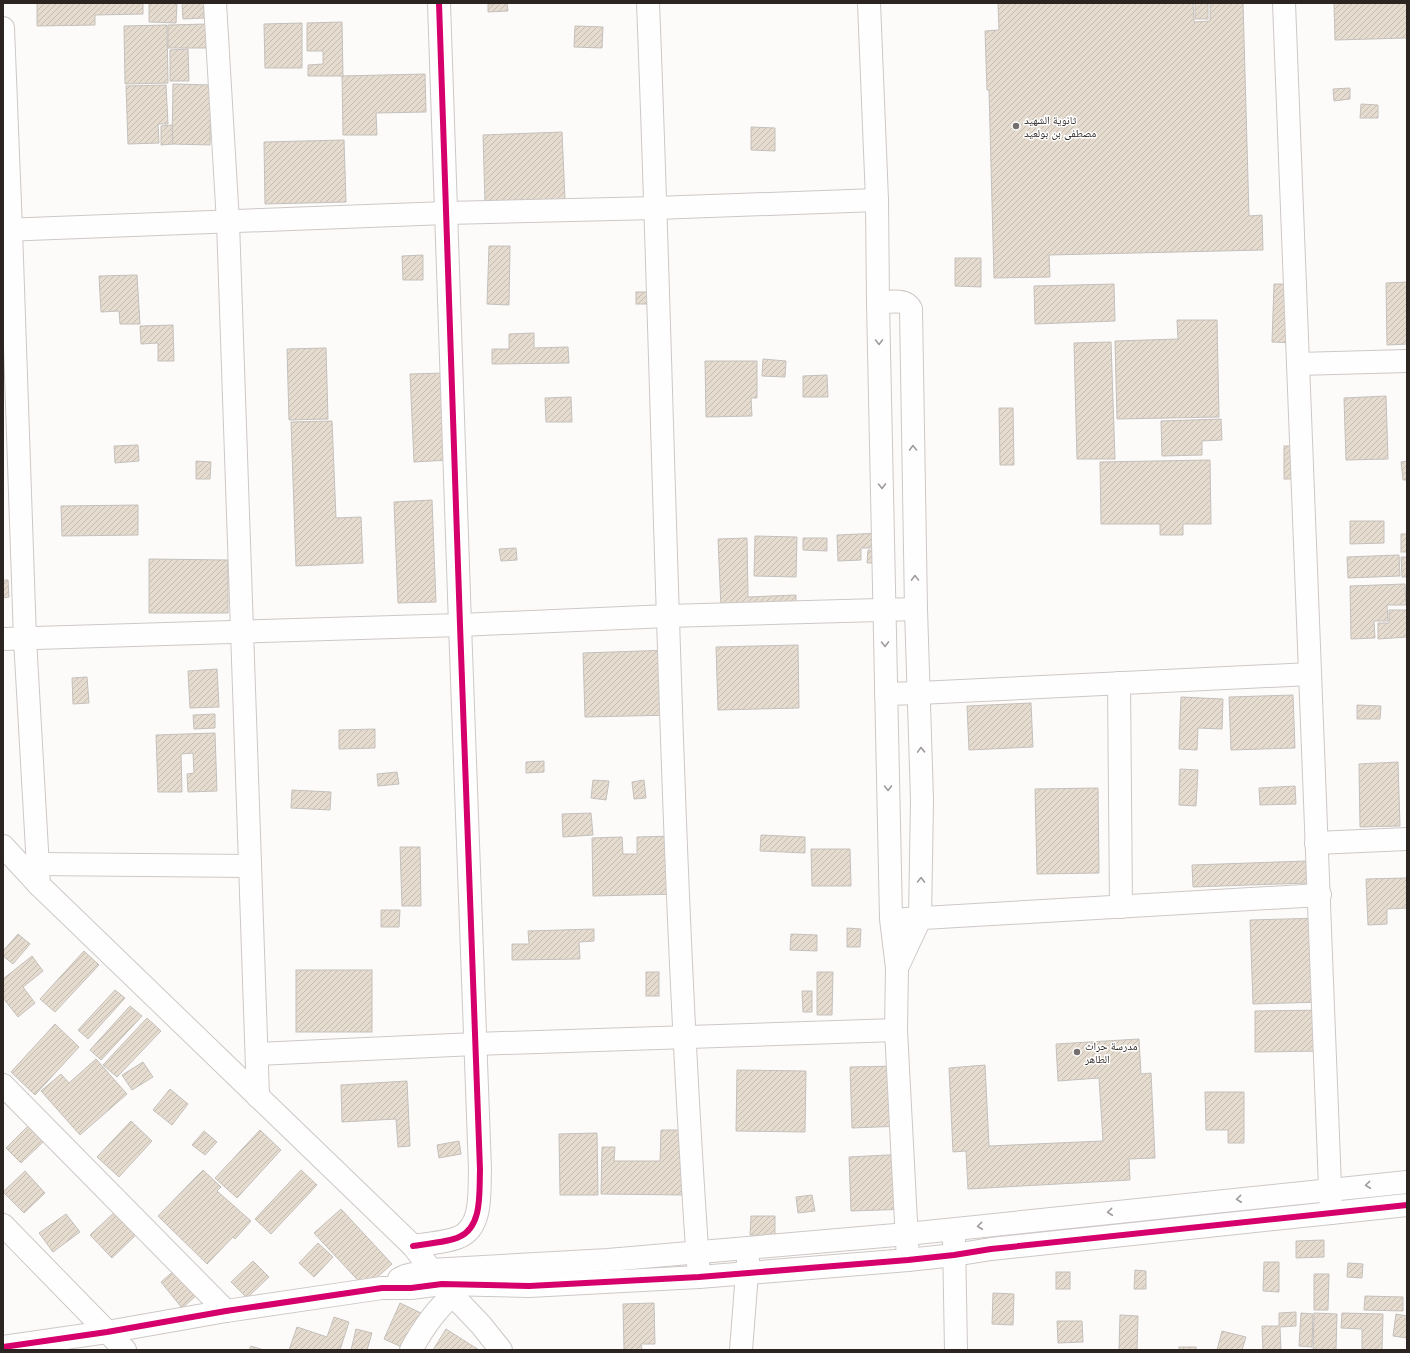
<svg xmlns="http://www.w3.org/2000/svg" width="1410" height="1353" font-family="'Libre Baskerville','Noto Naskh Arabic',serif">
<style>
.building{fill:url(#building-hatch);stroke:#c4c0bc}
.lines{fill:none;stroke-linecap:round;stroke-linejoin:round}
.street-casing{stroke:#cdc8c6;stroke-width:24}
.street{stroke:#fffefe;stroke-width:22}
.cycleway-casing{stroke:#fff;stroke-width:8}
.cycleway{stroke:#d6006c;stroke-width:6}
.oneway{stroke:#a09c9b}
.poi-dot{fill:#746f6d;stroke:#fff;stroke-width:1.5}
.labels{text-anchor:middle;stroke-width:3;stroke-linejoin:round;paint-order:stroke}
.poi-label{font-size:11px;fill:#2b2421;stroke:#fff;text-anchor:start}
</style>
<defs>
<pattern id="building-hatch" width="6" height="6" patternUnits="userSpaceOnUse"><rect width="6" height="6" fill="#e6dbcf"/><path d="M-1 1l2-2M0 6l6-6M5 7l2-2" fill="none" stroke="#c5bcb1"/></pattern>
</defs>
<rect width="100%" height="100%" fill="#fdfbf9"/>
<g class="building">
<polygon points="37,3 143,3 143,14 95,15 95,25 37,26"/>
<polygon points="149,3 177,3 176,23 149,22"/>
<polygon points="182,3 204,3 204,18 183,19"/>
<polygon points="507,3 508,11 488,12 488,4"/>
<polygon points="998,3 1193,3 1194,22 1210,21 1210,3 1243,3 1249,216 1262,215 1263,250 1049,255 1050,277 994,278 989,90 987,90 985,31 999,30"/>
<rect x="1195" y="3" width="13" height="16"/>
<polygon points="1334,3 1407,3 1407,38 1335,40"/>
<polygon points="342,22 343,76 308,76 308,65 323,64 323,51 307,51 307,23"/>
<polygon points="302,23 302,68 265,68 264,24"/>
<polygon points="206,24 207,48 168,48 168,25"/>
<polygon points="167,25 168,83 125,84 124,26"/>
<polygon points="575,26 603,27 602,48 574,47"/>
<polygon points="188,49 189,81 170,81 170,50"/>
<polygon points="425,74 426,112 376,113 377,135 343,135 342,76"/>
<polygon points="173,84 211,85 210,145 172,144"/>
<polygon points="166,85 168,124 158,124 159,143 128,144 126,86"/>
<polygon points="1350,88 1350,99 1334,101 1333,89"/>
<polygon points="1361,104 1378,105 1378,118 1360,118"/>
<polygon points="172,125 173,144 161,145 161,126"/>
<polygon points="751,127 775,128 775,151 751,150"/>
<polygon points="562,132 565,200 485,202 483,135"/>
<polygon points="344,140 346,202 265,204 264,142"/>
<polygon points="489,246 510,246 509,305 487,304"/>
<polygon points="423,255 423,280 403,280 402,256"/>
<polygon points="955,258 981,258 981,287 955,286"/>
<polygon points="137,275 140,324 120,324 119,311 101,312 99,276"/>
<polygon points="1407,282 1407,344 1387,345 1386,283"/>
<polygon points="1114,284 1115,321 1035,324 1034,286"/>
<polygon points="1274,284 1298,284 1296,343 1272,342"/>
<rect x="636" y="292" width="15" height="12"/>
<polygon points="1177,320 1217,320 1219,417 1117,419 1115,341 1178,339"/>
<polygon points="173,325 174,361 158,361 158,343 141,344 140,326"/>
<polygon points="534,333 534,348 568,347 569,363 492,364 492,349 509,349 509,334"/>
<polygon points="1111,342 1115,459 1077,459 1074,343"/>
<polygon points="326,348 328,419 289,420 287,349"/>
<polygon points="763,359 786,361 785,377 762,376"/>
<polygon points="705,361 757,361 757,398 751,398 752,416 706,417"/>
<polygon points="444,373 449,460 414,462 410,374"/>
<polygon points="827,375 828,397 803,397 803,376"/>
<polygon points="1386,396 1388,459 1346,460 1344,398"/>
<polygon points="571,397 572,422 546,422 545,398"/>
<polygon points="999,408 1013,408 1014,465 1000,465"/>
<polygon points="1221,419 1222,440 1202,441 1202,455 1162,456 1161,421"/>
<polygon points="332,421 336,518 361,517 363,563 296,566 291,422"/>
<polygon points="138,445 139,461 115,463 114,446"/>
<rect x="1284" y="446" width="18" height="33"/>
<polygon points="1210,460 1211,524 1183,524 1183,535 1160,535 1160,524 1101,524 1100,462"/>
<polygon points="196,461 211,462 210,479 196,479"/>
<polygon points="1407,461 1407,480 1403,480 1401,462"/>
<polygon points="432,500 436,602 398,603 394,502"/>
<polygon points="138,505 138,535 62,536 61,506"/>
<polygon points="1350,521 1384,521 1384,543 1350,544"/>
<polygon points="881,533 881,548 861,548 861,560 838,561 837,535"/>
<rect x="1401" y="534" width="6" height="18"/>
<polygon points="755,536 797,537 796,577 754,576"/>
<polygon points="747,538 748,597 796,595 796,605 721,608 718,539"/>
<polygon points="803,538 827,538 827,551 803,550"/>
<polygon points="516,548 517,560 501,561 499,549"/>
<polygon points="868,550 883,551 883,563 867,563"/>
<polygon points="1399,555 1400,576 1348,578 1347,557"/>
<polygon points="1401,557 1407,557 1407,577 1402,577"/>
<polygon points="149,559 228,560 228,613 149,613"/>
<polygon points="3,580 8,580 9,597 3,598"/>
<polygon points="1405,584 1406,605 1387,605 1388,621 1374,621 1375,638 1351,639 1350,586"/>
<polygon points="1389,610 1407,610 1407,637 1378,639 1378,623 1389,623"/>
<polygon points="798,645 799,708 718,710 716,647"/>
<polygon points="671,650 673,715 585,717 583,653"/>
<polygon points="217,669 219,707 190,708 188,671"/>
<polygon points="87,677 89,703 73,704 72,678"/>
<polygon points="1293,695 1295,748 1231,750 1229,697"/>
<polygon points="1181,697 1223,699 1222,729 1198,728 1197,750 1179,749"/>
<polygon points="1031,703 1033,747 969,750 967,706"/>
<polygon points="1357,705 1381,706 1380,719 1357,719"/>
<polygon points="215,714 215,728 194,729 193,715"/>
<polygon points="375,729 375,748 339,749 339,730"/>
<polygon points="215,733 217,791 188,792 187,774 194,773 193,753 181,754 182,792 158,792 156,735"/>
<polygon points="544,761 544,772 526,773 526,762"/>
<polygon points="1398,762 1400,826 1360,827 1359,764"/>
<polygon points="1180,769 1198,770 1196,806 1179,805"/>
<polygon points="397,772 399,784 378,786 377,774"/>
<polygon points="593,780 609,781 606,800 591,798"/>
<polygon points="644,780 646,798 634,799 632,782"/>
<polygon points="1295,786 1296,804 1260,805 1259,788"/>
<polygon points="1098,788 1099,873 1037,874 1035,789"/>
<polygon points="292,790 331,792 330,810 291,808"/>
<polygon points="591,813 593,835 563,837 562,814"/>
<polygon points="761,835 805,837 805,853 760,851"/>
<polygon points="675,836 677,894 593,896 592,838 622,837 623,854 637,854 637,837"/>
<polygon points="400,847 420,847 421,906 402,906"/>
<polygon points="811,849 850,849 851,886 812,886"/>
<polygon points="1306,861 1307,883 1193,887 1192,865"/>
<polygon points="1407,878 1407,908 1387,909 1387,924 1368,925 1366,879"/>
<polygon points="381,910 400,910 399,927 381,927"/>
<polygon points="1321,918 1323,1002 1253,1004 1250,920"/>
<polygon points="847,928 861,929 860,947 847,947"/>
<polygon points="594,929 594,941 579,942 580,959 512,960 512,944 529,944 528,931"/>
<polygon points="18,934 30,944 13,964 3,956 3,951"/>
<polygon points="791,934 817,935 817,951 790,950"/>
<polygon points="84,951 99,965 55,1012 40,999"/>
<polygon points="32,956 43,971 23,987 35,1003 18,1017 3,998 3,979"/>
<rect x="296" y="970" width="76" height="62"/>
<rect x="646" y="972" width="13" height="24"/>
<polygon points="817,972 833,972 832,1015 817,1015"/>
<polygon points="115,990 125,998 88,1039 78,1030"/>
<polygon points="802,991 812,991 812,1012 803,1012"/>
<polygon points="130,1006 142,1016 101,1060 90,1050"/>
<polygon points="1326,1010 1326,1051 1255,1052 1255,1011"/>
<polygon points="147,1018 161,1031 117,1077 103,1065"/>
<polygon points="55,1024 79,1047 35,1095 11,1072"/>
<polygon points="1139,1039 1141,1074 1151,1073 1155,1158 1129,1159 1130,1180 968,1189 966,1151 953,1152 949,1068 985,1065 989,1146 1103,1141 1099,1078 1058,1081 1056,1044"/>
<polygon points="96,1059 127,1094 80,1135 41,1091 61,1074 69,1083"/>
<polygon points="143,1062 153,1077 132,1090 122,1075"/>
<polygon points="900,1066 902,1126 852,1128 850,1067"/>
<polygon points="737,1070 806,1071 805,1132 736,1131"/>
<polygon points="407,1081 410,1146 398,1147 396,1119 342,1122 341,1085"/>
<polygon points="170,1089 188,1104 172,1125 153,1110"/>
<polygon points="1205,1092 1244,1092 1244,1143 1228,1143 1228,1130 1206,1130"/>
<polygon points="131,1121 152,1141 119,1177 97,1157"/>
<polygon points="28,1126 43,1142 21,1163 6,1148"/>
<polygon points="260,1130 281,1150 237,1198 215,1178"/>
<polygon points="661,1130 683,1130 682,1195 601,1194 602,1147 615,1147 614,1161 660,1161"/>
<polygon points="204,1131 217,1142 205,1155 192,1145"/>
<polygon points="597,1133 598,1195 560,1195 559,1134"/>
<polygon points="459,1141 461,1154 439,1158 437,1145"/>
<polygon points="908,1154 910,1209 851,1211 849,1157"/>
<polygon points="203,1170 221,1187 217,1191 251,1221 235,1239 233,1237 207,1264 158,1216"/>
<polygon points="301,1170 317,1185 271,1234 255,1219"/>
<polygon points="25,1171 45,1193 24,1213 3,1192"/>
<polygon points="812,1195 815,1211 798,1213 796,1197"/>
<polygon points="341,1209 392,1264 365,1288 314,1233"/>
<polygon points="117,1210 139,1232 112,1258 90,1235"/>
<polygon points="66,1214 80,1232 53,1252 39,1233"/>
<polygon points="751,1216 775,1216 775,1236 750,1235"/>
<polygon points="1324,1240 1324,1257 1296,1258 1296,1241"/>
<polygon points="318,1243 333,1257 314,1277 299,1263"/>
<polygon points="253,1261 269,1277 247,1298 231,1282"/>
<polygon points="1264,1262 1279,1262 1279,1292 1263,1291"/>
<polygon points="1348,1263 1363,1264 1362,1278 1347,1277"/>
<polygon points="176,1269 197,1295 182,1308 161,1282"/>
<polygon points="1135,1270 1146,1271 1146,1289 1134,1289"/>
<rect x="1056" y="1272" width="14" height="17"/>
<polygon points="1314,1274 1329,1274 1328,1310 1314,1310"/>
<polygon points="993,1293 1014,1294 1013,1325 992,1324"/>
<polygon points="1365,1296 1403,1297 1403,1311 1364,1310"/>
<polygon points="400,1303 423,1314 406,1349 384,1339"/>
<polygon points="654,1303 655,1344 641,1344 642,1350 624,1350 623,1304"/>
<polygon points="1296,1312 1296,1326 1280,1327 1281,1350 1263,1350 1262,1326 1279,1326 1279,1313"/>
<polygon points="1301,1313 1313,1314 1312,1347 1299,1346"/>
<polygon points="1314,1313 1337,1314 1336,1350 1313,1350"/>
<polygon points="1342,1313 1383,1314 1382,1350 1362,1350 1362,1329 1341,1328"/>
<polygon points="1396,1314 1407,1316 1407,1338 1393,1336"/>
<polygon points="1120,1315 1138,1316 1137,1350 1119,1350"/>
<polygon points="334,1317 349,1322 340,1350 289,1350 297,1327 327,1337"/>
<polygon points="1057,1321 1082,1321 1083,1342 1058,1343"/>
<polygon points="356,1329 372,1333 367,1350 351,1350"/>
<polygon points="446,1329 479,1350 433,1350"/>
<polygon points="1222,1331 1246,1337 1242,1350 1217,1350"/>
<polygon points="251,1346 264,1350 249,1350"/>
<rect x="1179" y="1347" width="17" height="3"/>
</g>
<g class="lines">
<g class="street-casing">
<g id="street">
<polyline points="215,3 228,222 258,1097"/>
<path d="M 648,3 C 665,428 669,853 699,1277"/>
<polyline points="869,3 877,200 878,303 891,919 897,968 896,1030 908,1260"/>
<polyline points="1284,3 1331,1213"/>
<polyline points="3,28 11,230 25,639 39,885"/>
<polyline points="3,230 446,213 656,208 877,200"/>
<path d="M 878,303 C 888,302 906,298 911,309 L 916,609 L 922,800 L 920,919 L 897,968"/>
<polyline points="1298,364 1407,361"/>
<polyline points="3,639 460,625 668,616 916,609"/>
<polyline points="1119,683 1121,907"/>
<polyline points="886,694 919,693 1310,674"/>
<polyline points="1316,843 1407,839"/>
<polyline points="3,846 39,885 413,1246 442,1284 481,1325 501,1350"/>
<polyline points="38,864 250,866"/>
<polyline points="906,919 1320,895"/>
<polyline points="257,1054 475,1044 896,1030"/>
<polyline points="3,1085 226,1311"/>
<polyline points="3,1225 125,1350"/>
<polyline points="954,1240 956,1350"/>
<path d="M 413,1246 C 425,1244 449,1242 459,1237 C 483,1227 479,1191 480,1170 L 460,625 L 439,3"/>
<polyline points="399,1279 405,1276 430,1270 608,1260 907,1234 1407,1182"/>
<polyline points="3,1347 107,1332 226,1311 382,1288 411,1288 442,1284 529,1286 699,1277 908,1260 954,1255 991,1249 1407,1205"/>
<path d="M 411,1350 C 422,1330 434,1311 452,1296"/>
<polyline points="741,1350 748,1260"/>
</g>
</g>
<use href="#street" class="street"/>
<g class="cycleway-casing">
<g id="cycleway">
<path d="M 413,1246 C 425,1244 449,1242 459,1237 C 483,1227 479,1191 480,1170 L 460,625 L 439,3"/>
<polyline points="3,1347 107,1332 226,1311 382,1288 411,1288 442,1284 529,1286 699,1277 908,1260 954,1255 991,1249 1407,1205"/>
</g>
</g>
<use href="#cycleway" class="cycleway"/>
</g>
<defs><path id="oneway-chevron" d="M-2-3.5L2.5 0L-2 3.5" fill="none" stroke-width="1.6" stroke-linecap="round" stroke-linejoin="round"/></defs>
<g class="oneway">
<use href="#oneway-chevron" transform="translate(879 342) rotate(89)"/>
<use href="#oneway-chevron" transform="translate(913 448) rotate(-91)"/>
<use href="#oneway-chevron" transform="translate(882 486) rotate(89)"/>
<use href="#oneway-chevron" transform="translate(915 578) rotate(-91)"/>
<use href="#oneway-chevron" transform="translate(885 644) rotate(89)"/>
<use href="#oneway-chevron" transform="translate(921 750) rotate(-92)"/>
<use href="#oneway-chevron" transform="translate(888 788) rotate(89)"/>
<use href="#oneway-chevron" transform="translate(921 880) rotate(-89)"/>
<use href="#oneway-chevron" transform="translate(1368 1185) rotate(174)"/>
<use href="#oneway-chevron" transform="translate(1239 1199) rotate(174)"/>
<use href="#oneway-chevron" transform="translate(1110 1212) rotate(174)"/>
<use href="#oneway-chevron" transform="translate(980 1226) rotate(174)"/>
</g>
<g class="poi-dot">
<circle cx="1016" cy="126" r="4"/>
<circle cx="1077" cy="1052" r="4"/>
</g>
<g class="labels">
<g class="poi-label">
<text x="1024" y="124">ثانوية الشهيد<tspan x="1024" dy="13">مصطفى بن بولعيد</tspan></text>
<text x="1085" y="1050">مدرسة حراث<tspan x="1085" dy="13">الطاهر</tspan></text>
</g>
</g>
<rect width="1410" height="1353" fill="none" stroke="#2b2421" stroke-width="8"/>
</svg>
